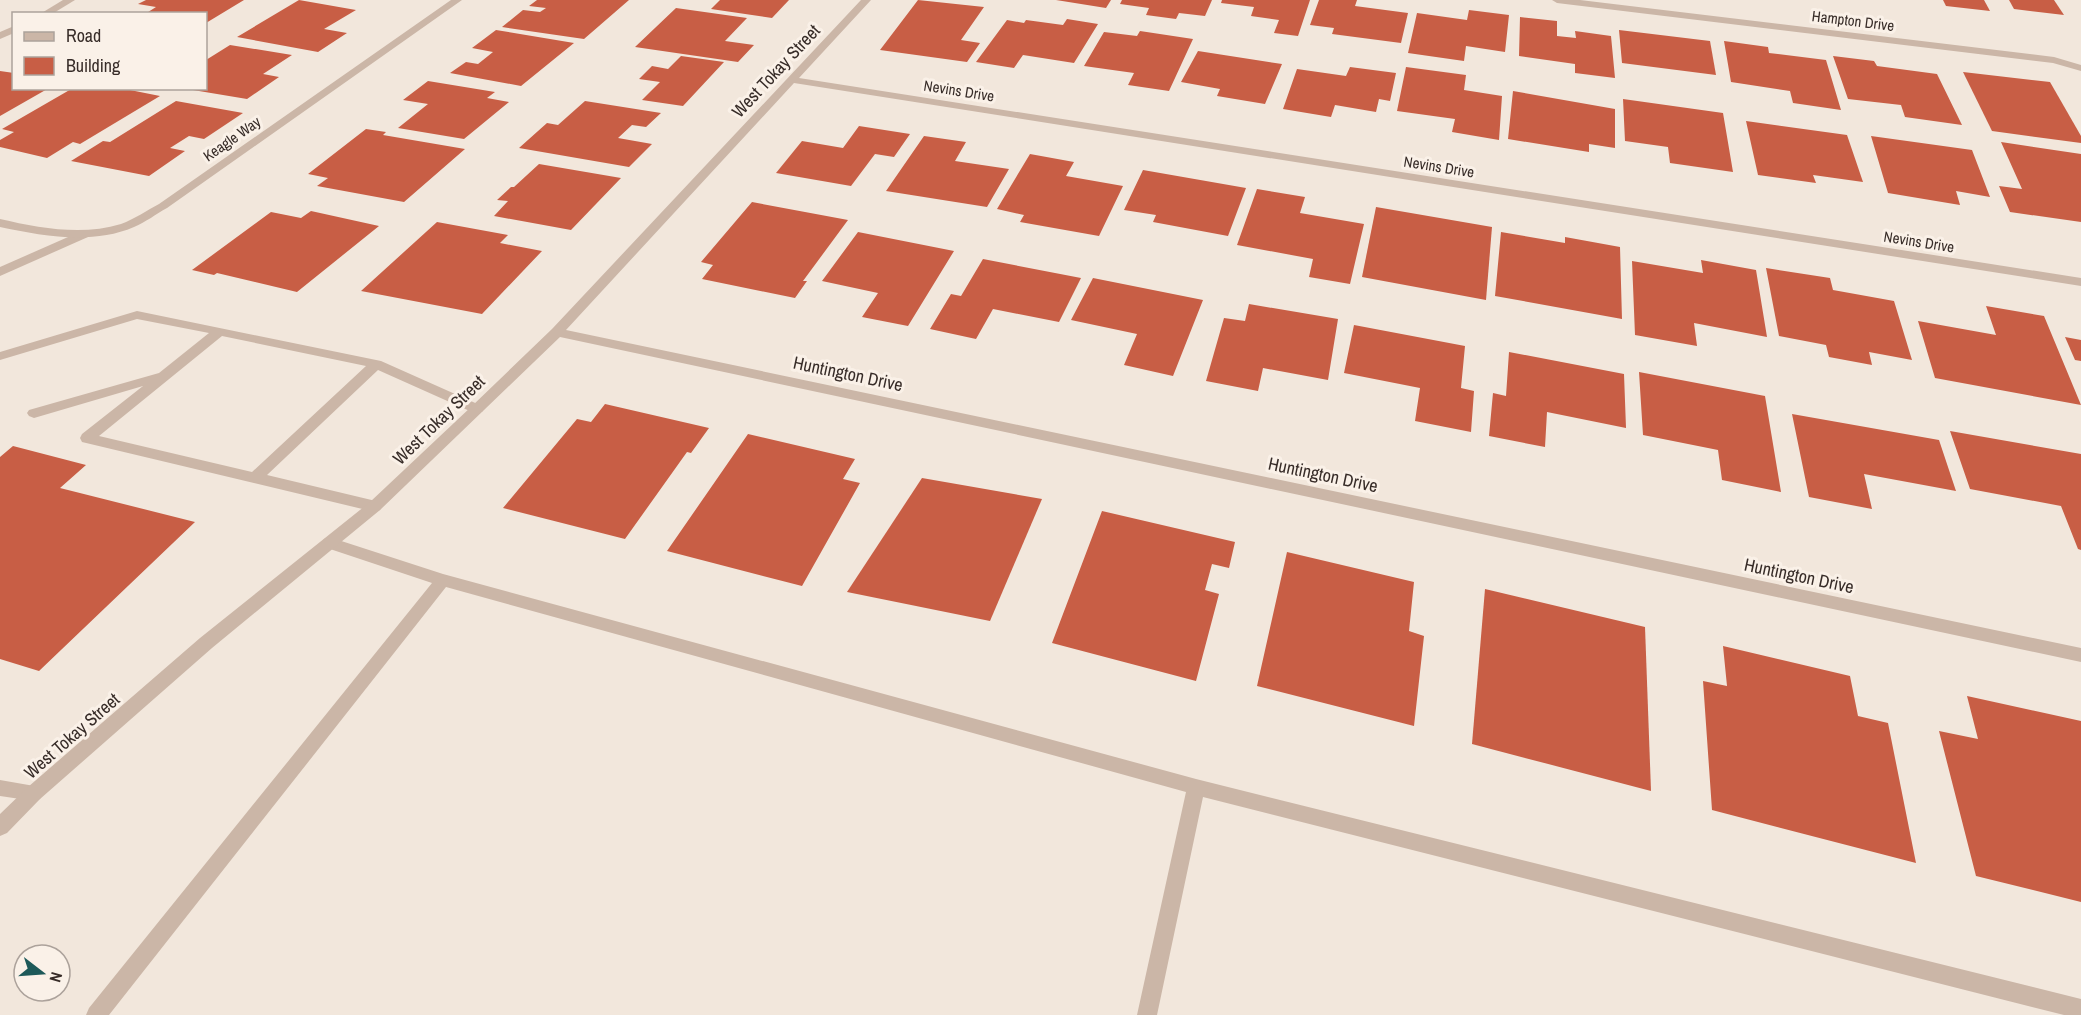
<svg xmlns="http://www.w3.org/2000/svg" width="2081" height="1015" font-family="'Archivo Narrow',sans-serif">
<style>
.building{fill:#c85e45}
.lines{fill:none;stroke-linecap:round;stroke-linejoin:round}
.service{fill:#cbb6a7;fill-rule:evenodd}
.minor{fill:#cbb6a7;fill-rule:evenodd}
.labels{text-anchor:middle;stroke-width:6;stroke-linejoin:round;paint-order:stroke}
.far-street-label{font-size:15px;fill:#372c28;stroke:#faf1e8}
.street-label{font-size:18px;fill:#372c28;stroke:#faf1e8}
</style>
<rect width="100%" height="100%" fill="#f2e7dc"/>
<g class="building">
<polygon points="146,0 244,0 206,23 206,14 145,14 156,7 138,4"/>
<polygon points="299,0 356,10 324,29 347,33 318,52 237,37"/>
<polygon points="537,0 629,0 584,39 502,27 523,10 540,12 546,8 529,6"/>
<polygon points="720,0 789,0 772,18 711,9"/>
<polygon points="918,0 984,7 961,40 980,43 967,62 880,50"/>
<polygon points="1056,0 1111,0 1106,8"/>
<polygon points="1122,0 1212,0 1205,16 1179,13 1176,19 1146,15 1149,8 1120,4"/>
<polygon points="1222,0 1310,0 1298,36 1274,33 1279,20 1251,16 1254,7 1221,3"/>
<polygon points="1319,0 1357,0 1355,6 1408,13 1401,43 1332,34 1334,28 1310,25"/>
<polygon points="1943,0 1984,0 1990,11 1946,6"/>
<polygon points="2009,0 2054,0 2064,15 2014,9"/>
<polygon points="676,8 747,18 725,41 754,45 738,62 635,47"/>
<polygon points="1469,10 1509,15 1505,52 1466,46 1464,61 1408,53 1417,13 1467,20"/>
<polygon points="1520,17 1557,21 1557,36 1576,38 1575,31 1611,36 1615,78 1575,73 1575,64 1519,56"/>
<polygon points="1067,19 1098,24 1074,63 1023,55 1014,68 976,62 1007,20 1024,23 1026,20 1063,25"/>
<polygon points="496,30 574,43 521,86 450,73 466,62 478,64 493,52 472,48"/>
<polygon points="1619,30 1710,41 1716,75 1622,63"/>
<polygon points="1140,31 1193,39 1169,91 1128,85 1134,73 1084,66 1104,32 1137,36"/>
<polygon points="1724,41 1768,47 1769,53 1826,60 1841,110 1793,103 1790,91 1731,82"/>
<polygon points="230,45 292,55 263,74 279,77 247,99 193,90 206,88 206,60"/>
<polygon points="1198,51 1282,64 1265,104 1217,96 1220,89 1181,82"/>
<polygon points="681,56 724,62 683,106 642,100 660,82 639,79 652,66 668,69"/>
<polygon points="1833,56 1874,61 1877,66 1937,74 1962,125 1905,117 1901,105 1848,99"/>
<polygon points="1350,67 1396,73 1390,101 1379,99 1376,112 1335,105 1331,117 1283,109 1297,69 1346,76"/>
<polygon points="1406,67 1466,75 1464,90 1502,96 1499,140 1452,132 1455,119 1397,111"/>
<polygon points="0,71 14,73 14,88 49,88 0,116"/>
<polygon points="1963,72 2050,82 2081,136 2081,143 1992,131"/>
<polygon points="428,81 495,92 487,98 509,102 464,139 398,128 428,104 403,100"/>
<polygon points="73,88 120,88 160,96 80,144 73,142 47,158 0,147 0,140 14,132 2,129"/>
<polygon points="1513,91 1615,109 1615,148 1589,144 1589,152 1508,139"/>
<polygon points="1623,99 1723,113 1733,172 1670,163 1668,147 1625,141"/>
<polygon points="176,101 243,113 204,139 189,136 170,148 185,151 149,176 71,161 103,141 110,142"/>
<polygon points="585,101 661,113 646,127 632,125 618,138 652,144 629,167 519,148 547,123 558,125"/>
<polygon points="1746,121 1847,135 1863,182 1813,175 1816,183 1758,175"/>
<polygon points="859,126 910,134 894,157 875,154 851,186 776,173 802,141 843,148"/>
<polygon points="366,129 386,132 383,135 465,149 404,202 317,186 328,178 308,174"/>
<polygon points="924,136 966,142 955,161 1009,169 987,207 886,191"/>
<polygon points="1871,136 1972,150 1990,197 1956,191 1960,205 1888,193"/>
<polygon points="2001,142 2081,154 2081,222 2010,212 1999,186 2022,189"/>
<polygon points="1030,154 1074,162 1066,176 1123,186 1099,236 1020,222 1024,215 997,209"/>
<polygon points="539,164 621,178 571,230 494,216 508,201 497,200 511,187 514,187"/>
<polygon points="1143,170 1246,188 1228,236 1153,222 1156,215 1124,210"/>
<polygon points="1257,189 1305,197 1300,213 1364,224 1350,284 1309,277 1313,259 1237,245"/>
<polygon points="752,202 848,220 803,281 807,281 795,298 702,279 713,265 701,262"/>
<polygon points="1376,207 1492,227 1486,300 1362,277"/>
<polygon points="311,211 379,226 297,292 217,273 214,275 192,270 271,212 301,218"/>
<polygon points="437,222 508,235 500,243 542,251 482,314 361,291"/>
<polygon points="858,232 954,251 908,326 862,317 878,293 822,281"/>
<polygon points="1501,232 1565,243 1565,237 1620,247 1622,319 1495,296"/>
<polygon points="983,259 1081,278 1059,322 993,309 976,339 930,329 951,294 961,296"/>
<polygon points="1701,260 1756,270 1767,337 1694,323 1697,346 1635,335 1632,261 1703,273"/>
<polygon points="1766,268 1830,278 1833,290 1894,301 1912,360 1869,352 1872,365 1829,357 1826,345 1779,336"/>
<polygon points="1093,278 1203,300 1173,376 1124,365 1137,334 1071,320"/>
<polygon points="1249,304 1338,319 1328,380 1263,368 1258,391 1206,381 1224,318 1245,321"/>
<polygon points="1986,306 2044,316 2081,405 1935,378 1918,321 1996,335"/>
<polygon points="1354,325 1465,346 1461,388 1474,391 1471,432 1415,421 1420,388 1344,373"/>
<polygon points="2065,337 2081,340 2081,361 2075,360"/>
<polygon points="1509,352 1624,374 1626,428 1547,412 1545,447 1489,436 1493,393 1506,396"/>
<polygon points="1639,372 1765,396 1781,492 1722,480 1718,450 1643,435"/>
<polygon points="605,404 709,428 691,453 687,452 625,539 503,508 577,419 591,422"/>
<polygon points="1792,414 1939,440 1956,491 1864,474 1872,509 1809,497"/>
<polygon points="1950,431 2081,454 2081,550 2078,549 2061,506 1970,489"/>
<polygon points="748,434 855,459 843,479 860,483 802,586 667,551"/>
<polygon points="13,446 86,465 60,488 195,522 39,671 0,659 0,457"/>
<polygon points="922,478 1042,499 990,621 847,592"/>
<polygon points="1102,511 1235,542 1229,568 1212,564 1205,590 1219,594 1196,681 1052,643"/>
<polygon points="1287,552 1414,582 1409,631 1424,636 1414,726 1257,686"/>
<polygon points="1485,589 1645,627 1651,791 1472,744"/>
<polygon points="1723,646 1850,676 1858,716 1888,723 1916,863 1712,810 1703,681 1727,686"/>
<polygon points="1967,696 2081,721 2081,902 1976,876 1939,731 1978,739"/>
</g>
<g class="lines">
<g class="service">
<polygon points="84,230 88,231 88,237 0,276 0,267"/>
<path d="M 137,311 L 381,361 L 482,406 L 484,409 L 482,412 L 472,412 L 378,370 L 267,475 L 380,502 L 382,506 L 380,510 L 375,512 L 82,442 L 80,438 L 82,434 L 143,386 L 34,418 L 29,416 L 27,413 L 29,410 L 159,373 L 209,333 L 137,319 L 0,360 L 0,352 ZM 222,336 L 366,366 L 252,472 L 99,436 Z"/>
<polygon points="329,537 443,574 1196,779 2081,999 2081,1015 2064,1015 1203,797 1157,1015 1137,1015 1186,792 446,587 109,1015 86,1015 89,1008 432,583 324,547 321,543 324,539"/>
<polygon points="0,780 40,787 43,793 40,799 34,801 0,796"/>
</g>
<g class="minor">
<polygon points="63,0 75,0 52,14 40,14"/>
<path d="M 451,0 L 462,0 L 167,208 C 156,214 146,222 134,227 C 92,245 43,236 0,227 L 0,219 C 39,228 82,236 121,224 C 135,219 147,210 159,204 Z"/>
<polygon points="861,0 871,0 799,78 2081,278 2081,286 794,83 566,330 2081,648 2081,662 560,337 380,510 212,648 40,799 7,833 0,836 0,814 28,787 200,638 370,502 472,406 552,329"/>
<polygon points="1552,0 1580,0 2054,57 2081,65 2081,71 2053,63 1557,3"/>
<polygon points="14,26 14,33 0,39 0,32"/>
</g>
</g>
<g class="labels">
<g class="far-street-label">
<text transform="translate(1853 21) rotate(7)" y="5">Hampton Drive</text>
<text transform="translate(959 91) rotate(9)" y="5">Nevins Drive</text>
<text transform="translate(232 139) rotate(-35)" y="5">Keagle Way</text>
<text transform="translate(1439 167) rotate(9)" y="5">Nevins Drive</text>
<text transform="translate(1919 242) rotate(9)" y="5">Nevins Drive</text>
</g>
<g class="street-label">
<text transform="translate(776 71) rotate(-47)" y="6">West Tokay Street</text>
<text transform="translate(848 374) rotate(12)" y="6">Huntington Drive</text>
<text transform="translate(439 420) rotate(-44)" y="6">West Tokay Street</text>
<text transform="translate(1323 475) rotate(12)" y="6">Huntington Drive</text>
<text transform="translate(1799 576) rotate(12)" y="6">Huntington Drive</text>
<text transform="translate(72 736) rotate(-41)" y="6">West Tokay Street</text>
</g>
</g>
<rect x="12" y="12" width="195" height="78" fill="#faf1e8" stroke="#aca29b" stroke-width="1.5"/>
<rect x="24" y="32" width="30" height="9" fill="#cbb6a7" stroke="#aca29b" stroke-width="1.5"/>
<text x="66" y="42" font-size="18" fill="#372c28">Road</text>
<rect x="24" y="57" width="30" height="18" fill="#c85e45" stroke="#aca29b" stroke-width="1.5"/>
<text x="66" y="72" font-size="18" fill="#372c28">Building</text>
<g transform="translate(42 973) rotate(107)"><circle r="28" fill="#faf1e8" stroke="#aca29b" stroke-width="1.5"/>
<path d="M0-4.5L10 22L0 15L-10 22Z" fill="#1d5959"/>
<text y="-9" font-size="16" font-weight="bold" text-anchor="middle" fill="#372c28">N</text>
</g>
</svg>
